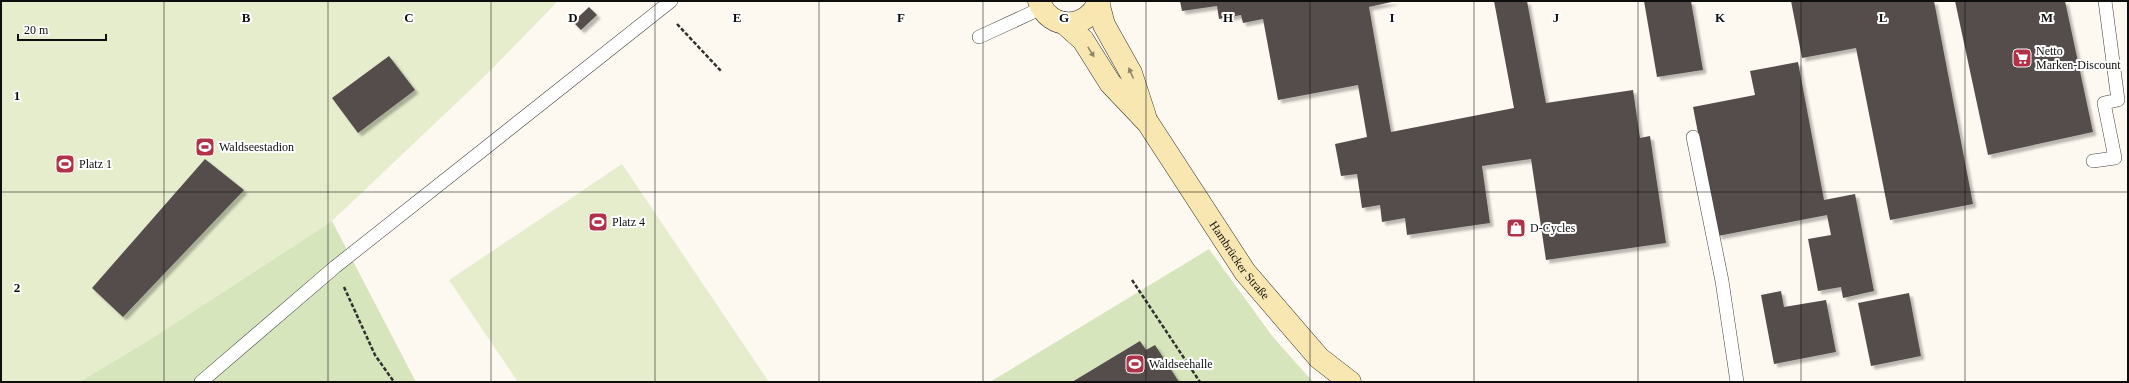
<svg xmlns="http://www.w3.org/2000/svg" width="2129" height="383" font-family="'Times New Roman',serif">
<style>
.green{fill:#d6e5bc}
.pitch{fill:#e6edcd}
.building{fill:#554e4b;filter:url(#shadow)}
.lines{fill:none;stroke-linecap:round;stroke-linejoin:round}
.lane-casing{stroke:#414141;stroke-width:14}
.secondary-casing{stroke:#303030;stroke-width:23}
.path{stroke:#303030;stroke-width:2.5;stroke-dasharray:4 2;stroke-linecap:butt}
.lane{stroke:#fff;stroke-width:13}
.secondary{stroke:#f8e7b1;stroke-width:22}
.oneway{fill:#8f8568}
.grid{fill:none;stroke:#0e0e0e;stroke-width:1;stroke-opacity:0.55}
.labels{text-anchor:middle;stroke-width:4;stroke-linejoin:round;paint-order:stroke}
.poi-label{font-size:12px;fill:#0e0e0e;stroke:#fff;text-anchor:start}
.street-label{font-size:12px;fill:#0e0e0e;stroke:#fff}
.grid-label{font-size:13px;text-anchor:middle;font-weight:bold;fill:#0e0e0e;stroke:#fff;stroke-width:4;stroke-linejoin:round;paint-order:stroke}
</style>
<defs>
<filter id="shadow"><feDropShadow dx="3.5" dy="3.5" stdDeviation="1" flood-color="#0004"/></filter>
</defs>
<rect width="100%" height="100%" fill="#fef9f0"/>
<g class="green">
<polygon points="332,221 416,382 79,382 149,340"/>
<polygon points="1209,249 1273,337 1313,382 990,382"/>
</g>
<g class="pitch">
<polygon points="1,1 558,1 488,73 332,221 149,340 79,382 1,382"/>
<polygon points="622,164 769,382 518,382 449,280"/>
</g>
<g class="building">
<polygon points="1180,1 1396,1 1369,7 1391,132 1514,108 1494,1 1527,1 1546,103 1633,90 1640,138 1650,136 1666,243 1546,260 1531,159 1482,166 1490,223 1407,235 1405,218 1382,222 1380,205 1362,208 1357,174 1341,176 1335,144 1367,137 1358,85 1278,100 1263,19 1243,23 1241,15 1219,19 1217,6 1182,11"/>
<polygon points="1644,1 1691,1 1703,70 1657,77"/>
<polygon points="1791,1 1934,1 1973,204 1890,220 1856,48 1802,58"/>
<polygon points="1955,1 2065,1 2093,132 1988,155"/>
<polygon points="589,7 597,15 581,30 573,22"/>
<polygon points="389,56 415,90 358,133 332,98"/>
<polygon points="1798,62 1824,200 1855,194 1874,291 1843,298 1841,287 1818,291 1808,239 1831,235 1827,215 1718,236 1693,107 1755,95 1750,71"/>
<polygon points="205,159 244,190 123,317 92,288"/>
<polygon points="1781,291 1784,307 1826,300 1836,352 1774,364 1761,295"/>
<polygon points="1909,293 1921,356 1871,366 1858,303"/>
<polygon points="1140,341 1146,350 1155,345 1179,382 1072,382"/>
</g>
<g class="lines">
<g class="lane-casing">
<g id="lane">
<polyline points="979,37 1042,8"/>
<polyline points="1693,137 1722,281 1737,382"/>
<polyline points="2093,161 2115,158 2104,103 2118,100 2105,1"/>
<polyline points="201,382 335,267 671,1"/>
</g>
</g>
<g class="secondary-casing">
<g id="secondary">
<path d="M 1039,1 C 1049,31 1088,30 1099,1"/>
<polyline points="1098,2 1104,25 1131,73 1145,116"/>
<path id="s1" d="M 1065,24 L 1083,40 L 1110,83 L 1148,123 L 1245,272 L 1319,358 L 1350,382"/>
</g>
</g>
<g class="path">
<polyline points="677,24 721,71"/>
<polyline points="1132,280 1200,382"/>
<polyline points="344,287 375,355 394,382"/>
</g>
<use href="#lane" class="lane"/>
<use href="#secondary" class="secondary"/>
</g>
<defs><path id="oneway-solid" d="M-6-.8H1V-3.2L6.5 0L1 3.2V.8H-6Z"/></defs>
<g class="oneway">
<use href="#oneway-solid" transform="translate(1091 52) rotate(58)"/>
<use href="#oneway-solid" transform="translate(1131 73) rotate(-114)"/>
</g>
<path class="grid" d="M 164,1 L 164,382M 328,1 L 328,382M 491,1 L 491,382M 655,1 L 655,382M 819,1 L 819,382M 983,1 L 983,382M 1146,1 L 1146,382M 1310,1 L 1310,382M 1474,1 L 1474,382M 1638,1 L 1638,382M 1801,1 L 1801,382M 1965,1 L 1965,382M 1,192 L 2128,192"/>
<defs>
<g id="supermarket-square" transform="scale(1)"><rect x="-9" y="-9" width="18" height="18" rx="4" fill="#b13248" stroke="#fff"/><path d="M-6-5.5h2.5l.6 2H6L4.5 2H-2.5L-4.4-4H-6ZM-1.5 3.2a1.3 1.3 0 1 0 .1 0ZM3 3.2a1.3 1.3 0 1 0 .1 0Z" fill="#fff"/></g>
<g id="stadium-square" transform="scale(1)"><rect x="-9" y="-9" width="18" height="18" rx="4" fill="#b13248" stroke="#fff"/><path d="M0-5a6.5 5 0 1 0 0 10a6.5 5 0 1 0 0-10ZM-3.5-1.8h7v3.6h-7Z" fill="#fff"/></g>
<g id="shop-square" transform="scale(1)"><rect x="-9" y="-9" width="18" height="18" rx="4" fill="#b13248" stroke="#fff"/><path d="M-5-2.5h2.3a2.7 3.5 0 0 1 5.4 0H5L5.5 6h-11ZM-1.5-2.5h3a1.5 2.3 0 0 0-3 0Z" fill="#fff"/></g>
</defs>
<g fill-rule="evenodd">
<use href="#supermarket-square" x="2022" y="58"/>
<use href="#stadium-square" x="205" y="147"/>
<use href="#stadium-square" x="65" y="164"/>
<use href="#stadium-square" x="598" y="222"/>
<use href="#shop-square" x="1516" y="228"/>
<use href="#stadium-square" x="1135" y="364"/>
</g>
<g class="labels">
<g class="poi-label">
<text x="2036" y="55">Netto<tspan x="2036" dy="14">Marken-Discount</tspan></text>
<text x="219" y="151">Waldseestadion</text>
<text x="79" y="168">Platz 1</text>
<text x="612" y="226">Platz 4</text>
<text x="1530" y="232">D-Cycles</text>
<text x="1149" y="368">Waldseehalle</text>
</g>
<g class="street-label">
<text dy="4" stroke="none"><textPath href="#s1" startOffset="295">Hambrücker Straße</textPath></text>
</g>
</g>
<g class="grid-label">
<text x="246" y="22">B</text>
<text x="409" y="22">C</text>
<text x="573" y="22">D</text>
<text x="737" y="22">E</text>
<text x="901" y="22">F</text>
<text x="1064" y="22">G</text>
<text x="1228" y="22">H</text>
<text x="1392" y="22">I</text>
<text x="1556" y="22">J</text>
<text x="1720" y="22">K</text>
<text x="1883" y="22">L</text>
<text x="2047" y="22">M</text>
<text x="17" y="100">1</text>
<text x="17" y="292">2</text>
</g>
<rect width="2129" height="383" fill="none" stroke="#0e0e0e" stroke-width="4"/>
<path d="M18 34v6h88v-6" fill="none" stroke="#0e0e0e" stroke-width="2"/>
<text x="24" y="34" font-size="12" fill="#0e0e0e" stroke="#ffffff" stroke-width="3" paint-order="stroke">20 m</text>
</svg>
